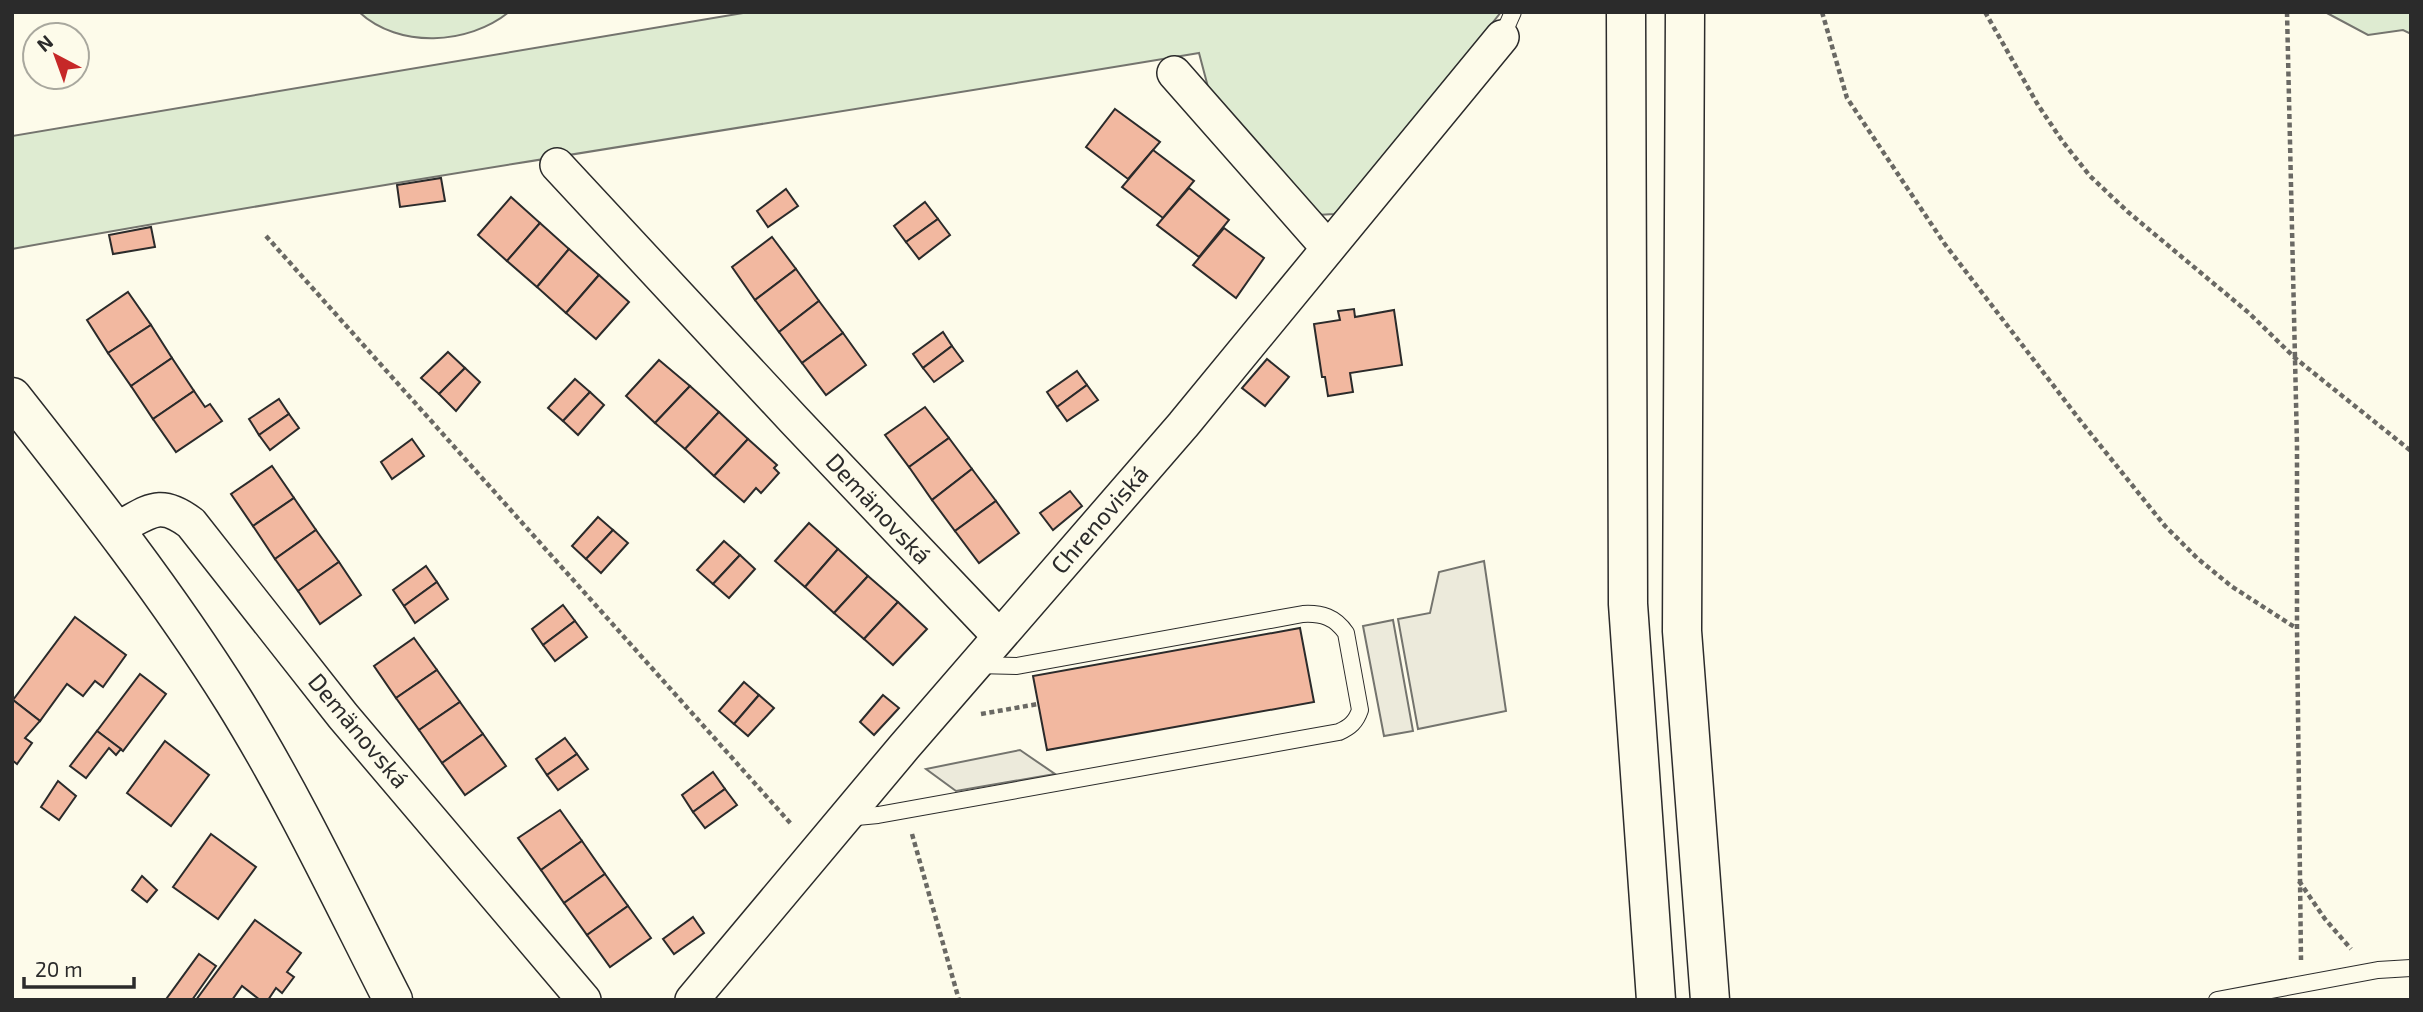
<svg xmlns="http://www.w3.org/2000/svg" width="2423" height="1012" font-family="'Exo 2',sans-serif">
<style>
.green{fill:#deebd1;stroke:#74746e;stroke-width:2}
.parking{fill:#eceadb;stroke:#74746e;stroke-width:2}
.building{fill:#f2b8a0;stroke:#2b2b2b;stroke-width:2}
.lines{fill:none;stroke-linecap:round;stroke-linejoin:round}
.lane-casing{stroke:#2b2b2b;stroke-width:18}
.street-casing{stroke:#2b2b2b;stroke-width:36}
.secondary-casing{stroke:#2b2b2b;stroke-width:41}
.path{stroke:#6a6964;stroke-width:4.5;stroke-dasharray:5 3.5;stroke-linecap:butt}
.lane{stroke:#fdfbea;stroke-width:16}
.street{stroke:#fdfbea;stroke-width:33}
.secondary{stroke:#fdfbea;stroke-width:38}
.labels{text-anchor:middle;stroke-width:5;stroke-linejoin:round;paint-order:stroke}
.street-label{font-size:24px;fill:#2b2b2b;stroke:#fdfbea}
</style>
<rect width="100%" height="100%" fill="#fdfbea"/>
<g class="green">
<path d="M 359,12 L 509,12 C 468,45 399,49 359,12 Z"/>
<path d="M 749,12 L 1501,12 L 1353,199 L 1334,214 L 1317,215 L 1208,87 L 1199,53 C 803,119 407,178 12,249 L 12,136 Z"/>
<polygon points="2325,12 2411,12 2411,34 2403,30 2368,35"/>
</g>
<g class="parking">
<polygon points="1484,561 1506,711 1418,729 1398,619 1430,613 1439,572"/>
<polygon points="1393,620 1413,731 1384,736 1363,626"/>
<polygon points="1020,750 1055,774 956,791 926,769"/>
</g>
<g class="building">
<polygon points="1115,109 1160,142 1128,179 1086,147"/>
<polygon points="1153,150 1194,181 1163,218 1122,187"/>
<polygon points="441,178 445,201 400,207 397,185"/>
<polygon points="1189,188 1229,220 1199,257 1157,225"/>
<polygon points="786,189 798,206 768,227 757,211"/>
<polygon points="511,197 540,223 507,261 478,235"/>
<polygon points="925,202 938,219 906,242 894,226"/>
<polygon points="938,219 950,235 919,259 906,242"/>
<polygon points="540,223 569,249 537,287 507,261"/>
<polygon points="151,227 155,247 113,254 109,235"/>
<polygon points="1224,228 1264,258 1236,298 1193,265"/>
<polygon points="772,237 796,269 755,300 732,267"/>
<polygon points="569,249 599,275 566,313 537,287"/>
<polygon points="796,269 819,301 779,332 755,300"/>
<polygon points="599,275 629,302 596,339 566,313"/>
<polygon points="128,292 151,325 108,353 87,320"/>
<polygon points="819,301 843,333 802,363 779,332"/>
<polygon points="1354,309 1355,317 1394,310 1402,365 1350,373 1353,392 1328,396 1325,377 1322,377 1314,324 1340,320 1338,311"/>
<polygon points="151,325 172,358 131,386 108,353"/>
<polygon points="943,332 952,346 923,368 913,354"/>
<polygon points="843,333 866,365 826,395 802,363"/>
<polygon points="952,346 963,361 934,382 923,368"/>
<polygon points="448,352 465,368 439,394 421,378"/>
<polygon points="172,358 194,391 153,419 131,386"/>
<polygon points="1267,359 1289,377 1265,406 1242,388"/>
<polygon points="659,360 690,386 655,423 626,396"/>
<polygon points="465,368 480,382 456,411 439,394"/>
<polygon points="1077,371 1087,385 1057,407 1047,392"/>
<polygon points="575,379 590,392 563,421 548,408"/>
<polygon points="1087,385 1098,400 1067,421 1057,407"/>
<polygon points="690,386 719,412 685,449 655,423"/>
<polygon points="194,391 205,407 210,404 222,421 176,452 153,419"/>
<polygon points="590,392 604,405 578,435 563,421"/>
<polygon points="279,399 289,414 259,435 249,419"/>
<polygon points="925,407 949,438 909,467 885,435"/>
<polygon points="719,412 748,439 714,476 685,449"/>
<polygon points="289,414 299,428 270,450 259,435"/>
<polygon points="949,438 972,469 932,500 909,467"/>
<polygon points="412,439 424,456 392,479 381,462"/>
<polygon points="748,439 777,465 774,468 779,473 761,493 756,488 744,502 714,476"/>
<polygon points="272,466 294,498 253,526 231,494"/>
<polygon points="972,469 996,501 955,531 932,500"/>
<polygon points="1070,491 1082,506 1053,530 1040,513"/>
<polygon points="294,498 316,530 275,559 253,526"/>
<polygon points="996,501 1019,533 979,563 955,531"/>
<polygon points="598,517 613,530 586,559 572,546"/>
<polygon points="809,523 838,549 805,587 775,561"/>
<polygon points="316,530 339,562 298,591 275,559"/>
<polygon points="613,530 628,543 601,573 586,559"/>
<polygon points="724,541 740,555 713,584 697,570"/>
<polygon points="838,549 868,576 834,613 805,587"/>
<polygon points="740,555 755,569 729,598 713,584"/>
<polygon points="339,562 361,595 320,624 298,591"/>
<polygon points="426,566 437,582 404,606 393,590"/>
<polygon points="868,576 898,602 864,639 834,613"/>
<polygon points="437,582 448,599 415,623 404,606"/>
<polygon points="898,602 927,629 893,665 864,639"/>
<polygon points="563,605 575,621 543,645 532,629"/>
<polygon points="75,617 126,655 103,687 95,681 83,696 67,684 40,721 13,700"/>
<polygon points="575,621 587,637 555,661 543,645"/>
<polygon points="1300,628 1314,702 1047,750 1033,676"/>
<polygon points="414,638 437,670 396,698 374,666"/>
<polygon points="437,670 460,702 419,730 396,698"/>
<polygon points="140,674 166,694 123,751 97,731"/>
<polygon points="744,682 759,695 734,724 719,711"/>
<polygon points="759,695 774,708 748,736 734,724"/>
<polygon points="883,695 899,708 874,735 860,722"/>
<polygon points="13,700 40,721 25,738 32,743 17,764 12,760"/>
<polygon points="460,702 483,734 442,763 419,730"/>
<polygon points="97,731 121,749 116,755 109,748 86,778 70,766"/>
<polygon points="483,734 506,766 465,795 442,763"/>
<polygon points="565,738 577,754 547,775 536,759"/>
<polygon points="165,741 209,775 171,826 127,793"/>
<polygon points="577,754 588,769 558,790 547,775"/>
<polygon points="713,772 725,789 693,812 682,795"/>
<polygon points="58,781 76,796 59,820 41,807"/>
<polygon points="725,789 737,805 705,828 693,812"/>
<polygon points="560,810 582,841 541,870 518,838"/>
<polygon points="211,834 256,867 218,919 173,887"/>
<polygon points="582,841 605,874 564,903 541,870"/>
<polygon points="605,874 628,906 587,935 564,903"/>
<polygon points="142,876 157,890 147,902 132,890"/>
<polygon points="628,906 651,938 610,967 587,935"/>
<polygon points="693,917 704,933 674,954 663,939"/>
<polygon points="255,920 301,953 287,972 294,977 282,993 276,988 268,1000 260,1000 242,986 232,1000 196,1000"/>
<polygon points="199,954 216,966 192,1000 169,1000 167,998"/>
</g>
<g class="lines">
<g class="lane-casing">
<g id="lane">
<polyline points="1502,37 1513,12"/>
<path d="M 846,818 L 878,815 L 1339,732 C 1350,727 1356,722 1360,710 L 1346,633 C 1335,617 1322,613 1303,614 L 1017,666 L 976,665"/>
<polyline points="2217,1000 2378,970 2411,968"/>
</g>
</g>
<g class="street-casing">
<g id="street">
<polyline points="1174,73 1328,248"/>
<polyline points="557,165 794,420 999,636"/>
<path d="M 116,529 C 149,513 158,498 191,523 L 343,716 L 584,1000"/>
<polyline points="692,1000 904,747 1183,425 1502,37"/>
</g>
</g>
<g class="secondary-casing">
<g id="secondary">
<polyline points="1626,12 1628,604 1656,1000"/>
<polyline points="1685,12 1682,631 1710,1000"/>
<path d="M 12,397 C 90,496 167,594 234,701 C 293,796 342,900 393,1000"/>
</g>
</g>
<g class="path">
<polyline points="1822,12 1847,98 1944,243 2079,419 2165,526 2197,558 2231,586 2296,628"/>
<polyline points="1985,12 2038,105 2063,142 2090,176 2128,212 2249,313 2295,358 2411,451"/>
<polyline points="2287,12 2297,445 2297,629 2301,960"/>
<polyline points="266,236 792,825"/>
<polyline points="981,714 1038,704"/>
<polyline points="912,834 959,1000"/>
<polyline points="2299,881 2325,919 2351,949"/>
</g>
<use href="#lane" class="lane"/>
<use href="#street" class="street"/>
<use href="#secondary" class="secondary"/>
</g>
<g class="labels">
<g class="street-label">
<text transform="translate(878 509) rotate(47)" y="8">Demänovská</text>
<text transform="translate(1100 520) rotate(-49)" y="8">Chrenoviská</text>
<text transform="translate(358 731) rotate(50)" y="8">Demänovská</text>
</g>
</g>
<rect width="2423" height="1012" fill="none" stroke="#2b2b2b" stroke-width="28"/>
<g transform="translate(56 56) rotate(319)"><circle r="33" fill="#fdfbea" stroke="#a9a89e" stroke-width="2"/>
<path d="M0-5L12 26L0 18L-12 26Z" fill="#c62828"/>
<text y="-10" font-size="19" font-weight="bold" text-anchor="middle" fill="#2b2b2b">N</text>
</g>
<path d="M24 977v10h110v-10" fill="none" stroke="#2b2b2b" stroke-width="3.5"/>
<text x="35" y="977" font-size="21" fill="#2b2b2b" stroke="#fdfbea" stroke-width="5" paint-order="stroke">20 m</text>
</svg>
